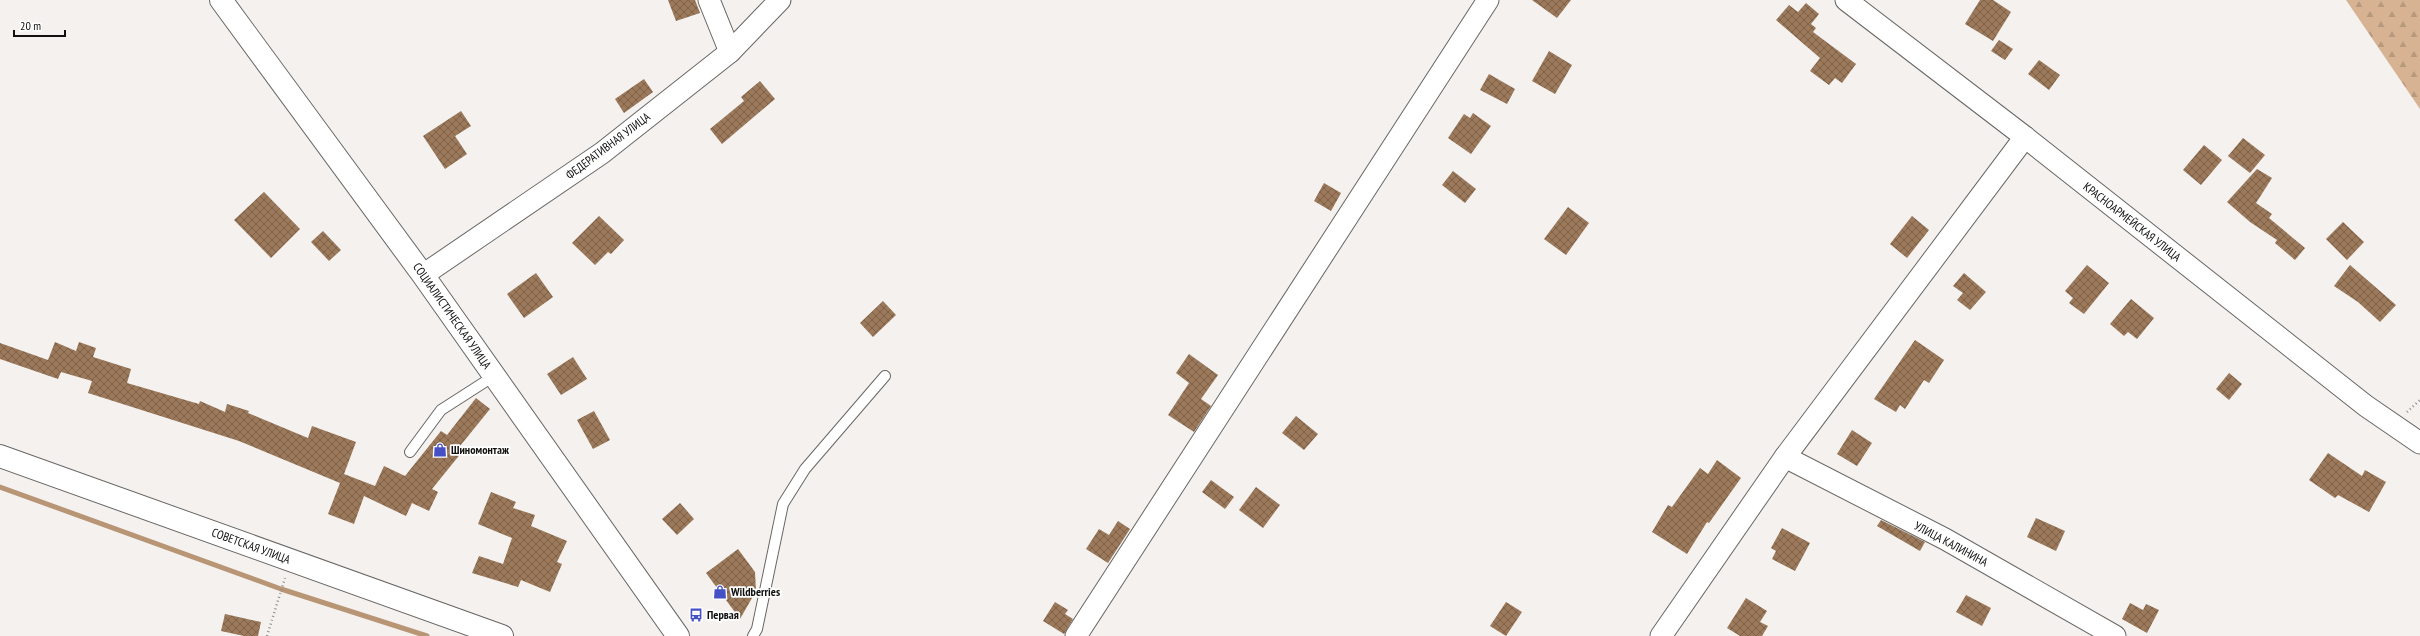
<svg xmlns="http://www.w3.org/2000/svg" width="2420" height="636" font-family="'PT Sans Narrow',sans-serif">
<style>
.forest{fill:url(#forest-firs)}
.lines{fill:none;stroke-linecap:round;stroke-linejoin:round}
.stream{stroke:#b79575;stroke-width:5}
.building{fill:url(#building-cross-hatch)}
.service-casing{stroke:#696765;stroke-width:12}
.minor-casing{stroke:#696765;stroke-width:23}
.tertiary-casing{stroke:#696765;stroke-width:24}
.path{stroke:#908e8c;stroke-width:2.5;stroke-dasharray:1 3;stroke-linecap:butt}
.service{stroke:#fff;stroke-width:10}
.minor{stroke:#fff;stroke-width:21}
.tertiary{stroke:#fff;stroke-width:22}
.labels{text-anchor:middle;stroke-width:3.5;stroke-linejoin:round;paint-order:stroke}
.street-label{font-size:12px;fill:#11100f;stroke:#fff}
.poi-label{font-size:12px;font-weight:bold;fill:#11100f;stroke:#fff;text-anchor:start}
</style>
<defs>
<pattern id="forest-firs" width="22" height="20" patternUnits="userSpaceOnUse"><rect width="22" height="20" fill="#d7b393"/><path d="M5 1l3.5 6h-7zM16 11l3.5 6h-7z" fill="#b8997e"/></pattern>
<pattern id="building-cross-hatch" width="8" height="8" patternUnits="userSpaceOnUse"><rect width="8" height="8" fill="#9b795a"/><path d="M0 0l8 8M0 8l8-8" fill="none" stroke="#7d6249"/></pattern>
</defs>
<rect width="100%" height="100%" fill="#f4f1ef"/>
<polygon class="forest" points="2346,0 2420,0 2420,109"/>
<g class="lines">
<polyline class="stream" points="0,487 281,589 427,636"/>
</g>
<g class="building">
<polygon points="668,0 695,0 700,13 676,21"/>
<polygon points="1532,0 1571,0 1557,18"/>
<polygon points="1980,0 1993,0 2011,12 1993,41 1965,24"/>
<polygon points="1806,3 1819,14 1811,24 1816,28 1813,32 1856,64 1842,83 1835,78 1829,85 1810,71 1820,58 1776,20 1789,5 1798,12"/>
<polygon points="1999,40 2013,49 2005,60 1991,51"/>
<polygon points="1549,51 1572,65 1555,94 1532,81"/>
<polygon points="2039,60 2060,75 2049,90 2028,74"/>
<polygon points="1489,74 1515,89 1507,104 1480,90"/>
<polygon points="644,79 653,92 624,113 615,99"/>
<polygon points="760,81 775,99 722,144 710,129 744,101 741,97"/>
<polygon points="461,111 471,126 455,136 467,154 445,169 423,136"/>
<polygon points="1473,113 1491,126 1471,154 1448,138 1464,114 1470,118"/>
<polygon points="2243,138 2265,155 2250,173 2228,156"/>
<polygon points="2204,145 2222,160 2201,185 2183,170"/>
<polygon points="2257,169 2272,178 2256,203 2272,214 2269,218 2305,248 2295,260 2275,243 2277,240 2250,222 2227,202"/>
<polygon points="1453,171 1476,189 1465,203 1442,185"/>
<polygon points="1324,183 1341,193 1331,211 1314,201"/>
<polygon points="264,192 300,229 271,258 234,220"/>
<polygon points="1568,207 1589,223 1566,255 1544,239"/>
<polygon points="599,216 624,240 611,254 608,252 595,265 572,243"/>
<polygon points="1912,216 1929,230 1907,258 1890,244"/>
<polygon points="2343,222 2364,242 2347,260 2326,239"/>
<polygon points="323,231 341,250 329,261 311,242"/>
<polygon points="2087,265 2109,283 2084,314 2069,303 2073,298 2065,291"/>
<polygon points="2350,265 2396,305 2380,322 2358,302 2334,286"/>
<polygon points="536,273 553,297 524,318 507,294"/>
<polygon points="1964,273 1986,292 1970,310 1957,300 1963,293 1953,286"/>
<polygon points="2131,299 2154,318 2137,339 2128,332 2124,336 2110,324"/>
<polygon points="883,301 896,315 873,337 860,323"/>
<polygon points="1915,340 1944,360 1929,383 1924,380 1905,409 1900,405 1896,412 1874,399"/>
<polygon points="55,342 76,351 79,342 96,348 93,357 131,369 127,383 199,404 200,401 225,412 227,404 249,411 248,413 308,438 312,426 356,442 344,474 375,486 384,466 405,476 441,431 447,435 476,398 490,409 460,446 462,452 432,489 438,492 429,511 412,503 406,516 364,496 354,524 328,514 340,483 239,441 88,393 92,381 61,372 58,379 0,359 0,343 48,360"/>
<polygon points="1189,354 1218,375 1201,399 1211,406 1194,432 1168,415 1189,383 1176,373"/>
<polygon points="573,357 587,379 561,395 547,374"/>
<polygon points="2229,373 2242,384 2229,400 2216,389"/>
<polygon points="594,411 610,440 593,449 577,420"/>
<polygon points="1296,416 1318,434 1304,450 1282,433"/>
<polygon points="1852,430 1872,443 1857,466 1837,454"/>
<polygon points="2328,453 2362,476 2365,470 2386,482 2369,512 2338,495 2335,498 2309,480"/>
<polygon points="1717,460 1741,478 1709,523 1707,522 1687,554 1652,532 1668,505 1672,507 1700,468 1708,474"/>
<polygon points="1211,480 1234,497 1225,509 1202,492"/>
<polygon points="1256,487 1280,505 1263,528 1239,510"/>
<polygon points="491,492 516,502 513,508 535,515 531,526 567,541 557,562 562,564 550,592 521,580 518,587 472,573 479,556 503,564 512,538 478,524"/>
<polygon points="680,503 694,519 677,535 662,519"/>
<polygon points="2036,518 2065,531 2056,551 2027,537"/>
<polygon points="1881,520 1925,542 1920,551 1877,526"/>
<polygon points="1118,521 1130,529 1108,563 1086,549 1099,529 1109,535"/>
<polygon points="1782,528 1810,543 1795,571 1772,559 1776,551 1771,548"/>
<polygon points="738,549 755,572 756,591 740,619 706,573"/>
<polygon points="1966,595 1991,608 1982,626 1956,612"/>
<polygon points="1746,598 1767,611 1760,622 1768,626 1762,636 1740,636 1727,628"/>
<polygon points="1055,602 1068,610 1065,614 1073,619 1064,634 1043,621"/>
<polygon points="1506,602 1522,612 1506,636 1490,626"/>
<polygon points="2130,603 2143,610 2146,604 2159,610 2147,633 2122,619"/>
<polygon points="225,614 261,622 258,636 244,636 221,631"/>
</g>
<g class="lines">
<g class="service-casing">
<g id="service">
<polyline points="410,452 441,410 494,376"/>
<polyline points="753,636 757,629 783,504 805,469 885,376"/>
</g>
</g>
<g class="minor-casing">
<g id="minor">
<polyline points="709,0 730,52"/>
<polyline points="1846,0 2025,137 2366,406 2420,443"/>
<polyline points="423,275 602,153 730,52 780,0"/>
<polyline points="1785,457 1945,539 2115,636"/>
<polyline points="1076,636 1488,0"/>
<polyline points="1661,636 1785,457 2025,137"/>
</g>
</g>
<g class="tertiary-casing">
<g id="tertiary">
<polyline points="221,0 423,275 678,636"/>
<polyline points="0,456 502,636"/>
</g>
</g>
<g class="path">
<polyline points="2407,412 2420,400"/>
<polyline points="267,636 285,578"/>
</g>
<use href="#service" class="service"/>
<use href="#minor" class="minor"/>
<use href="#tertiary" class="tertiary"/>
</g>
<defs>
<g id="shop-bare" transform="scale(1.08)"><path d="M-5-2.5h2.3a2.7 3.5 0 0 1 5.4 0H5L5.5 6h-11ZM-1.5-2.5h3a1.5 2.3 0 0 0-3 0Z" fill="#4550c5" stroke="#fff" stroke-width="2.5" paint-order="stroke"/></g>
<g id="bus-bare" transform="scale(1.08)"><path d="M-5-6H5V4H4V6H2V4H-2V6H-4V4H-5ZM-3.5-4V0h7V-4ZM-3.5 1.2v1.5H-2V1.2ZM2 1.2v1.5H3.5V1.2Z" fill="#4550c5" stroke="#fff" stroke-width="2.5" paint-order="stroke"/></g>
</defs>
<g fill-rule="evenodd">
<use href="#shop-bare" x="440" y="450"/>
<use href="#shop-bare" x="720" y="592"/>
<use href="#bus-bare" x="696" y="615"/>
</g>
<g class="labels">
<g class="street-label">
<text transform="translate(608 146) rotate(-37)" y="4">ФЕДЕРАТИВНАЯ УЛИЦА</text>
<text transform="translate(2132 222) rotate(38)" y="4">КРАСНОАРМЕЙСКАЯ УЛИЦА</text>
<text transform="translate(452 316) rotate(55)" y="4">СОЦИАЛИСТИЧЕСКАЯ УЛИЦА</text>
<text transform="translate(1951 544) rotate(28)" y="4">УЛИЦА КАЛИНИНА</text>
<text transform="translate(251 546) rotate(20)" y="4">СОВЕТСКАЯ УЛИЦА</text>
</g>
<g class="poi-label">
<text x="451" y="454">Шиномонтаж</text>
<text x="731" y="596">Wildberries</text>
<text x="707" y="619">Первая</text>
</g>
</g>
<path d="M14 30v6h51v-6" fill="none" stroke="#11100f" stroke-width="2"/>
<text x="20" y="30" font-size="12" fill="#11100f" stroke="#ffffff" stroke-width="3" paint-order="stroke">20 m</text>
</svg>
